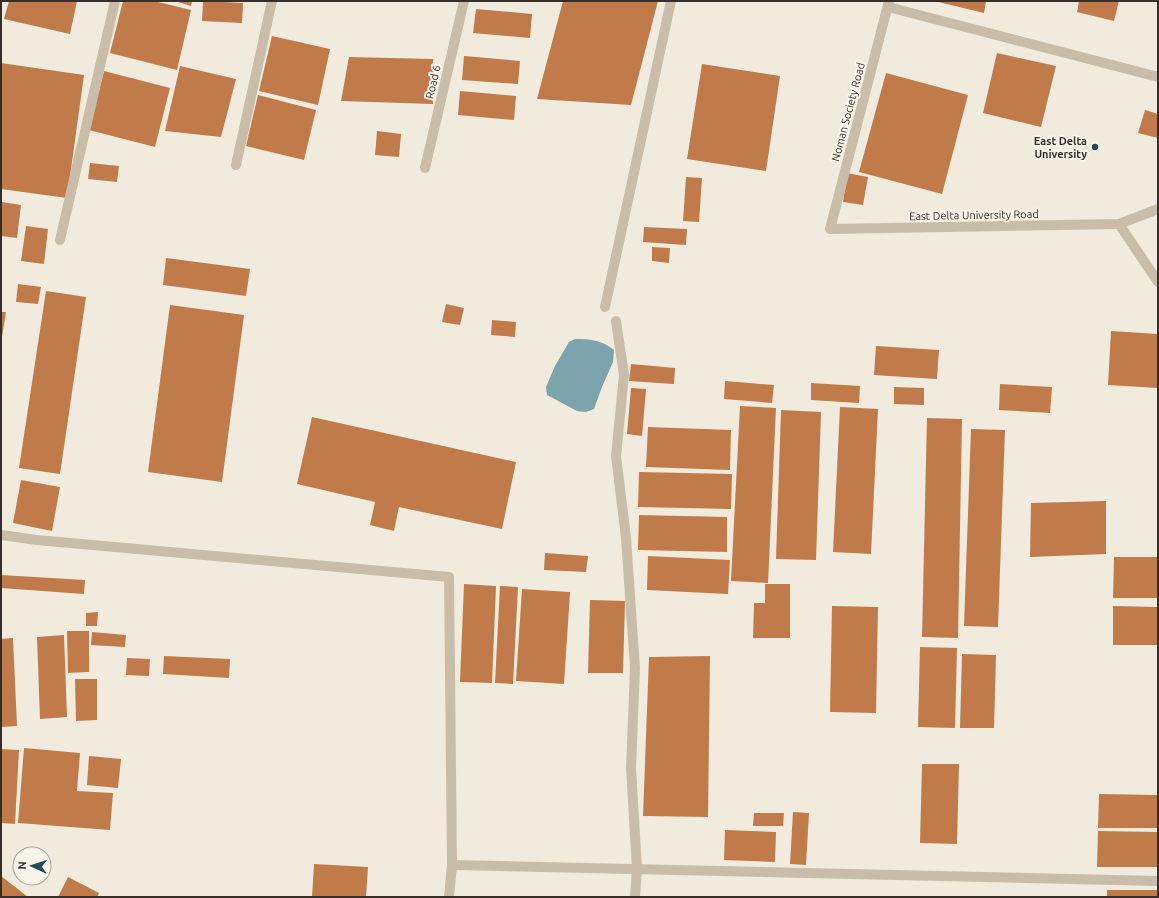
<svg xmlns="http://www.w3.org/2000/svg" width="1159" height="898" font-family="Ubuntu,sans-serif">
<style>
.water{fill:#7da3ad}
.building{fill:#c17b4b}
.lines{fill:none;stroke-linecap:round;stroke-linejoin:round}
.street{stroke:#c9bda9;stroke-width:10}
.poi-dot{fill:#204a56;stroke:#f9f4e9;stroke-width:1.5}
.labels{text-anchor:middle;stroke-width:4;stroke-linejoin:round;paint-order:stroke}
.street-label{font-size:11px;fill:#362f29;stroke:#f9f4e9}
.poi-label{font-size:11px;font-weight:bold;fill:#362f29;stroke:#f9f4e9;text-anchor:end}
</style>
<rect width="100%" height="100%" fill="#f1ebdd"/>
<path class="water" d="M 575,339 C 590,339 602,340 614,350 L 613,362 L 602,387 L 594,409 L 586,412 L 577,411 L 547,395 L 546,387 L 555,366 L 569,342 Z"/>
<g class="building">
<polygon points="9,1 77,1 70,34 4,19"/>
<polygon points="123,1 154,1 191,10 177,70 110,53"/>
<polygon points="175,1 192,1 191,6"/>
<polygon points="203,1 243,3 242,23 202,21"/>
<polygon points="563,1 658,1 631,105 537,99"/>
<polygon points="934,1 986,1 984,13"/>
<polygon points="1079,1 1119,1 1114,21 1077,12"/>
<polygon points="476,9 532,14 530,38 473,33"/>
<polygon points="272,36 330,49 318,105 259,91"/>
<polygon points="997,53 1056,66 1041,127 983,113"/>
<polygon points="464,56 520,61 518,84 462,80"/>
<polygon points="349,57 433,59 433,104 341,101"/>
<polygon points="1,63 84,75 67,198 1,189"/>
<polygon points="702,64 780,76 766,171 687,159"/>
<polygon points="180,66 236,79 221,137 165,131"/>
<polygon points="104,71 170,88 155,147 89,130"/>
<polygon points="886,73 968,95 942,194 859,172"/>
<polygon points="460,91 516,96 514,120 458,115"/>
<polygon points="258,95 316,110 304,160 246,146"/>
<polygon points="1145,110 1158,114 1158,138 1138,133"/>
<polygon points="377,131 401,134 399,157 375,155"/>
<polygon points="90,163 119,166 117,182 88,179"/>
<polygon points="847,173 868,177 863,205 843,202"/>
<polygon points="686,177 702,178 699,222 683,221"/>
<polygon points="2,202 21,205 17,238 1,236"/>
<polygon points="26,226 48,229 44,264 21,261"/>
<polygon points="644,227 687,229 686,245 643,242"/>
<polygon points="652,247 670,248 669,263 652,261"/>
<polygon points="166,258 250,269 246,296 163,285"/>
<polygon points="18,284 41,287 38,304 16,302"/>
<polygon points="46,291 86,297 60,474 19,468"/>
<polygon points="446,304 464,308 460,325 442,322"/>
<polygon points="170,305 244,315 222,482 148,472"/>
<polygon points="1,312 6,312 2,337 1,337"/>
<polygon points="492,320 516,322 515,337 491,335"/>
<polygon points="1111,331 1158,334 1158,388 1108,385"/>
<polygon points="876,346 939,350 937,379 874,375"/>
<polygon points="631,364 675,368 674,384 629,381"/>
<polygon points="725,381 774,385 772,403 724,399"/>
<polygon points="811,383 860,386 859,403 811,400"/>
<polygon points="1000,384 1052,387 1050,413 999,410"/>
<polygon points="894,387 924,388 924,405 894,404"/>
<polygon points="631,388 646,389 642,436 627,434"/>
<polygon points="740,406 776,408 768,583 731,581"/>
<polygon points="840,407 878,409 871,554 833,552"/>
<polygon points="781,410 821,412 816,560 776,559"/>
<polygon points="312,417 516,462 502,529 399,507 394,531 370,525 375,502 297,484"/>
<polygon points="927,418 962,419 958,638 922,637"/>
<polygon points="648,427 731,430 730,470 646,467"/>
<polygon points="971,429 1005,430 998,627 964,626"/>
<polygon points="639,472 732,474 731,509 638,507"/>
<polygon points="21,480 60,487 52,531 13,523"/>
<polygon points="1106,501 1106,554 1030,557 1031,503"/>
<polygon points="639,515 727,517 727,552 638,550"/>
<polygon points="545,553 588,556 586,572 544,570"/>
<polygon points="648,556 730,560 728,594 647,590"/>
<polygon points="1114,557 1158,557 1158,598 1113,598"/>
<polygon points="1,575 85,580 84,594 1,588"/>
<polygon points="464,584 496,586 492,683 460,682"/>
<polygon points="765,584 790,584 790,638 753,638 754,603 765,603"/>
<polygon points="500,586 518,587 513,684 495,683"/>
<polygon points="522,589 570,592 564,684 516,681"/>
<polygon points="590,600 625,601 623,673 588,673"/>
<polygon points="832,606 878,607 876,713 830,712"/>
<polygon points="1113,606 1158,607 1158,645 1113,645"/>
<polygon points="98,612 97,626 86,626 86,613"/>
<polygon points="67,631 89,631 89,672 68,673"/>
<polygon points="92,632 126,635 125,647 91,645"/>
<polygon points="64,635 67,717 40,719 37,637"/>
<polygon points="13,638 17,726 1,727 1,639"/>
<polygon points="920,647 957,648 955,728 918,727"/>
<polygon points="962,654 996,655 994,728 960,728"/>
<polygon points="164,656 230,659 229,678 163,674"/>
<polygon points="710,656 708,817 643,816 649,657"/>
<polygon points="127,658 150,659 149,676 126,675"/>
<polygon points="75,679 97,679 97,720 76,721"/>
<polygon points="24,748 80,753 77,791 113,793 110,830 18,823"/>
<polygon points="1,749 19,750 15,824 1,823"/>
<polygon points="89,756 121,759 118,788 87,785"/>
<polygon points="922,764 959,764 957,844 920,843"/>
<polygon points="1099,794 1158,795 1158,828 1098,828"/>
<polygon points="793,812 809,813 806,865 790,864"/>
<polygon points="754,813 784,813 783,826 753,826"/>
<polygon points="725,830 776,832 775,862 724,860"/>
<polygon points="1098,831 1158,832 1158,867 1097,867"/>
<polygon points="314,864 368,867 366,897 312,897"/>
<polygon points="1,876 28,897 1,897"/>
<polygon points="68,877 99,893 97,897 58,897"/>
<rect x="1107" y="890" width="51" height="7"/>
</g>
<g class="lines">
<g class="street">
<polyline points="889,1 830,229 1119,224 1158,209"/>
<polyline points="888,7 1158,77"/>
<polyline points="236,165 272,1"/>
<polyline points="425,168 464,1"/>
<polyline points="1119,224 1158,282"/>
<polyline points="60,240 115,1"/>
<polyline points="605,307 671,1"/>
<polyline points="616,321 624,375 616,456 626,538 635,668 631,768 637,869 635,897"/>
<polyline points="1,535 37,540 449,577 452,865 449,897"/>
<polyline points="452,865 1158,881"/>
</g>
</g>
<circle class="poi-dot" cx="1095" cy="147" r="4"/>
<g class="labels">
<g class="street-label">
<text transform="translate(433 82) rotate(-77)" y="4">Road 6</text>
<text transform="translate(848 112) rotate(-75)" y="4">Noman Society Road</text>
<text transform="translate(974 215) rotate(-1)" y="4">East Delta University Road</text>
</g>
<g class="poi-label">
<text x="1087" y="145">East Delta<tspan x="1087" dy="13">University</tspan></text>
</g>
</g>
<rect width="1159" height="898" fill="none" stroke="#362f29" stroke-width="4"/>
<g transform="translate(32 866) rotate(273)"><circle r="19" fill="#f9f4e9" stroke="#aba59c"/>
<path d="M0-3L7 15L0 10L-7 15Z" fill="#204a56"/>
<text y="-6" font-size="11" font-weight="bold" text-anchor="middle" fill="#362f29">N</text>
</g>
</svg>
